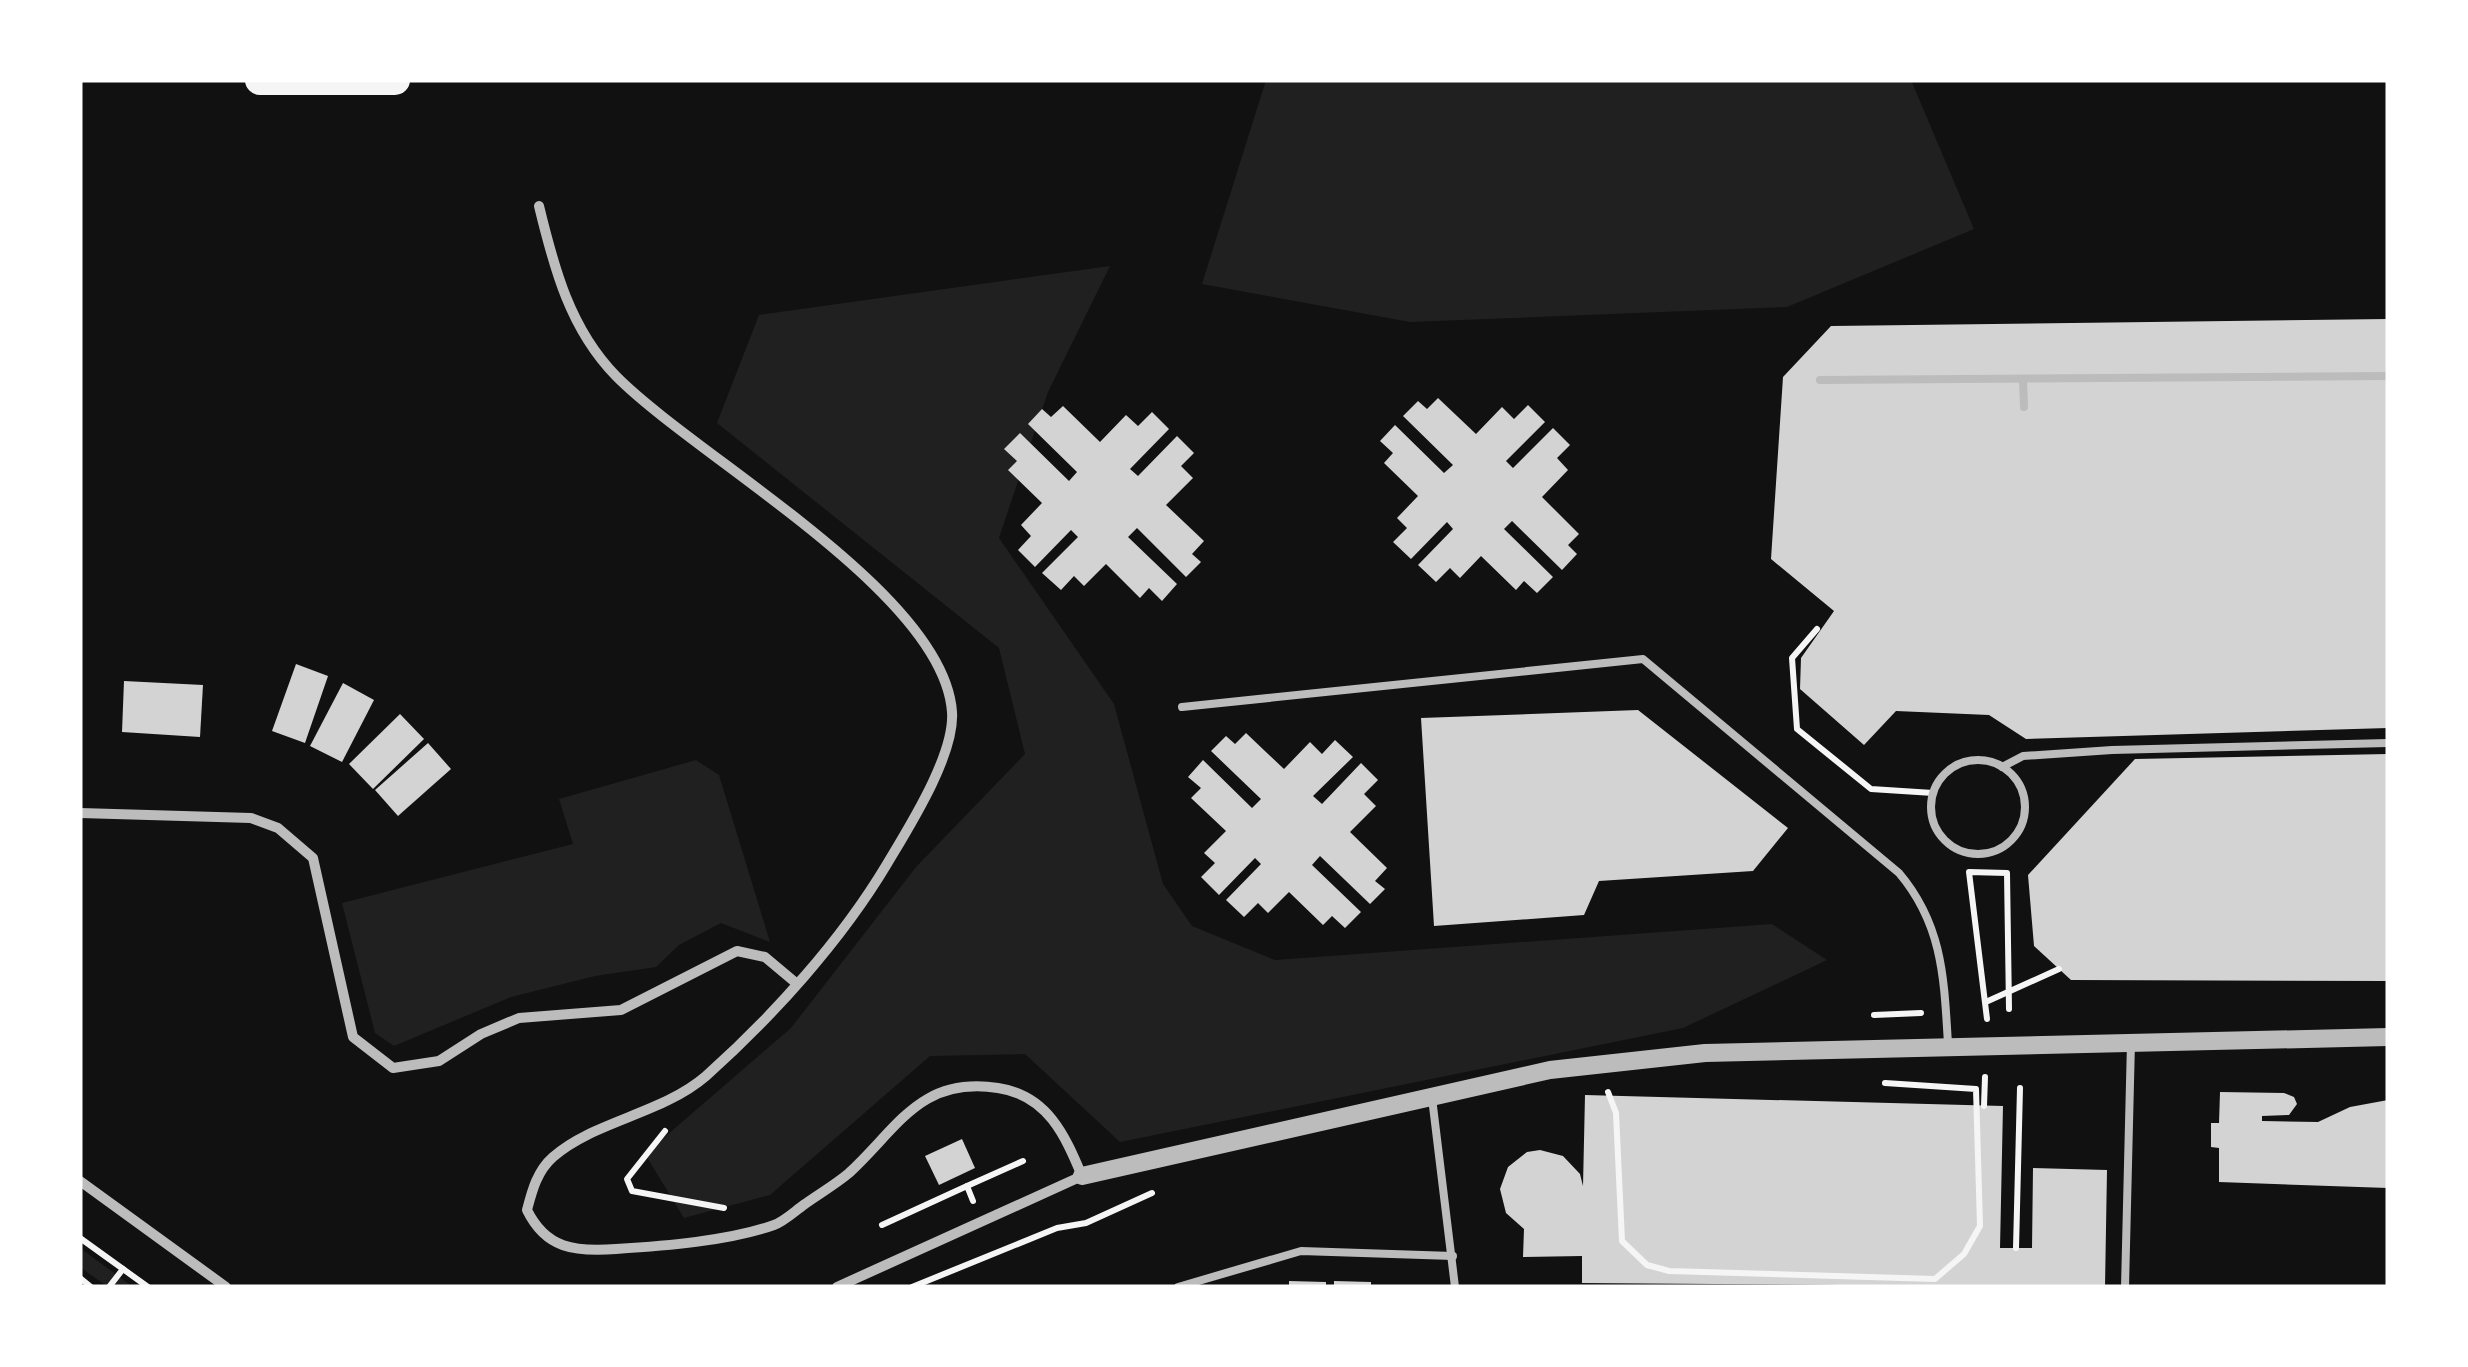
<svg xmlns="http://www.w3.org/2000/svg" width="2468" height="1367" font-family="'Fira Sans',sans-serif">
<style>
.green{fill:#202020}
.building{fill:#d3d3d3}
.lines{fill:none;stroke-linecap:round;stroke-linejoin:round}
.path{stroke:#f5f5f5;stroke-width:6}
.service{stroke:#bcbcbc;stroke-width:8}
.minor{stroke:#bcbcbc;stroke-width:10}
.tertiary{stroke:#bcbcbc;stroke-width:18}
.motorway{stroke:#f5f5f5;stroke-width:30}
</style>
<rect width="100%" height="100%" fill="#111"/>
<g class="green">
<polygon points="1266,80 1911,80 1974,229 1787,307 1410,322 1202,284"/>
<polygon points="1110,266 1048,392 999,538 1114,704 1163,884 1192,926 1275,960 1772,924 1827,960 1683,1028 1120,1142 1025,1054 930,1056 770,1195 684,1218 645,1154 791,1028 916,867 1025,754 999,648 717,423 759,315"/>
<polygon points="696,760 719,775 770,942 721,923 679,945 656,967 595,976 511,997 394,1046 375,1033 342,903 573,844 559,799"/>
<polygon points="80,1248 133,1287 108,1287 80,1267"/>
</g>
<g class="building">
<polygon points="2388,319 2388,728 2026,739 1989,715 1896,711 1864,745 1800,689 1801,658 1834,611 1771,559 1783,377 1831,326"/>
<polygon points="1438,398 1476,434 1502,407 1514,419 1528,405 1545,422 1506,461 1513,468 1553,428 1570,445 1557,458 1568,470 1542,497 1579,534 1568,545 1577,554 1562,570 1512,521 1504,529 1553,577 1537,593 1524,581 1516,590 1481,556 1460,578 1450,568 1436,582 1418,565 1453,529 1447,522 1411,559 1393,542 1407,528 1397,518 1418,496 1384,463 1393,453 1380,441 1395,425 1444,473 1453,465 1403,416 1418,401 1427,409"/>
<polygon points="1063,406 1100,442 1126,415 1138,426 1152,412 1169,429 1130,469 1138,476 1177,436 1194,453 1181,466 1193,478 1166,505 1204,541 1192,554 1201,562 1186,577 1137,528 1128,537 1177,584 1162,601 1149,588 1140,598 1106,564 1084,586 1074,576 1061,590 1042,573 1078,537 1071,530 1035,567 1018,550 1031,536 1021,525 1042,503 1008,470 1017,461 1004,449 1020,433 1069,481 1077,472 1028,424 1042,409 1051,417"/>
<polygon points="296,664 328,676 305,743 272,731"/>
<polygon points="124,681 203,685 200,737 122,732"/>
<polygon points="343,683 374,700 342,762 310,746"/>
<polygon points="1638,710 1788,828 1753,871 1599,881 1584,915 1434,926 1421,718"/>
<polygon points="400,714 424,739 373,789 349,764"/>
<polygon points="1246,733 1284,769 1310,742 1322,754 1335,740 1353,757 1313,796 1322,804 1361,763 1378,780 1364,794 1376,806 1350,832 1387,868 1375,881 1385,889 1370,904 1320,856 1312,865 1361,912 1345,928 1332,916 1323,925 1289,892 1268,913 1258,903 1244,917 1226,900 1261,864 1255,858 1219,895 1201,877 1215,863 1204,853 1226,831 1191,798 1201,788 1188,777 1203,760 1252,808 1261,799 1211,751 1226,736 1235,744"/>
<polygon points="428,743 451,769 398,816 375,790"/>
<polygon points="2388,754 2388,981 2071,980 2034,946 2028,875 2135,759"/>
<polygon points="2220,1092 2284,1093 2294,1097 2297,1104 2289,1115 2262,1116 2262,1121 2318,1122 2350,1107 2388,1100 2388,1188 2219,1182 2219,1148 2211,1147 2211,1123 2219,1123"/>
<polygon points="1585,1095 2003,1106 2000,1248 2032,1248 2033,1168 2107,1170 2105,1287 1582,1283 1582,1256 1523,1257 1524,1229 1506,1213 1500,1189 1508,1167 1527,1152 1540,1150 1563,1156 1580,1174 1583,1186"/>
<polygon points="962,1139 975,1168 939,1185 925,1156"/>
<polygon points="1289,1281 1326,1282 1326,1287 1289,1287"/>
<polygon points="1334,1281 1371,1282 1371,1287 1334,1287"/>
</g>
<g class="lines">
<g class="path">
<polyline points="1817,629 1792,658 1797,729 1871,789 1933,793"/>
<polyline points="1988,1001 2059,969"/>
<polyline points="1874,1015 1921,1013"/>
<polyline points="1987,1019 1969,872 2007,873 2009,1009"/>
<polyline points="1608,1092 1616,1113 1622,1241 1647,1265 1669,1271 1935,1279 1964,1254 1980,1226 1976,1089 1885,1083"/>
<polyline points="1984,1106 1985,1077"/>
<polyline points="665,1131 627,1179 632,1191 724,1208"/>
<polyline points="967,1186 1023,1161"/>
<polyline points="882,1225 967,1186 973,1201"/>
<polyline points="80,1238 148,1287"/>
<polyline points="2016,1248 2020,1088"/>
<polyline points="80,1278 91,1287"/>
<polyline points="109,1287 123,1269"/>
<polyline points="912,1287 1057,1228 1086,1223 1152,1193"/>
</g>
<g class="service">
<polyline points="2023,379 2024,407"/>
<polyline points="1820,380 2388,376"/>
<path d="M 1182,707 L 1643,659 L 1899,873 C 1943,925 1944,979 1948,1044"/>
<circle cx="1978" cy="807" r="47"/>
<polyline points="2002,767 2023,756 2112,750 2388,743"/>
<polyline points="1432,1098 1455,1287"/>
<polyline points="1178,1287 1301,1251 1453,1256"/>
<polyline points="2125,1287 2131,1042"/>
</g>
<g class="minor">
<path d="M 539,206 C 554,268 570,329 616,376 C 697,458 944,593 952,712 C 955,755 909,827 887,864 C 841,941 773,1016 706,1076 C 662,1114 594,1121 553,1157 C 537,1171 532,1191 527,1210 C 546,1249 575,1252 616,1249 C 664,1246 729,1241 774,1225 C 785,1221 796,1210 805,1204 C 819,1194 836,1184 849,1173 C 898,1128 920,1076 998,1088 C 1047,1095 1065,1135 1082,1176 L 837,1287"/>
<polyline points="80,813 251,818 278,828 313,858 353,1037 393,1068 439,1061 481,1034 519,1018 621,1010 737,951 765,957 796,983"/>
<polyline points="80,1181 226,1287"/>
</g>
<polyline class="tertiary" points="1082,1176 1550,1070 1705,1053 2388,1037"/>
<polyline class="motorway" points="260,80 395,80"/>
</g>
<rect width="2468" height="1367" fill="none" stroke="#ffffff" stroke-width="165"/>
</svg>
